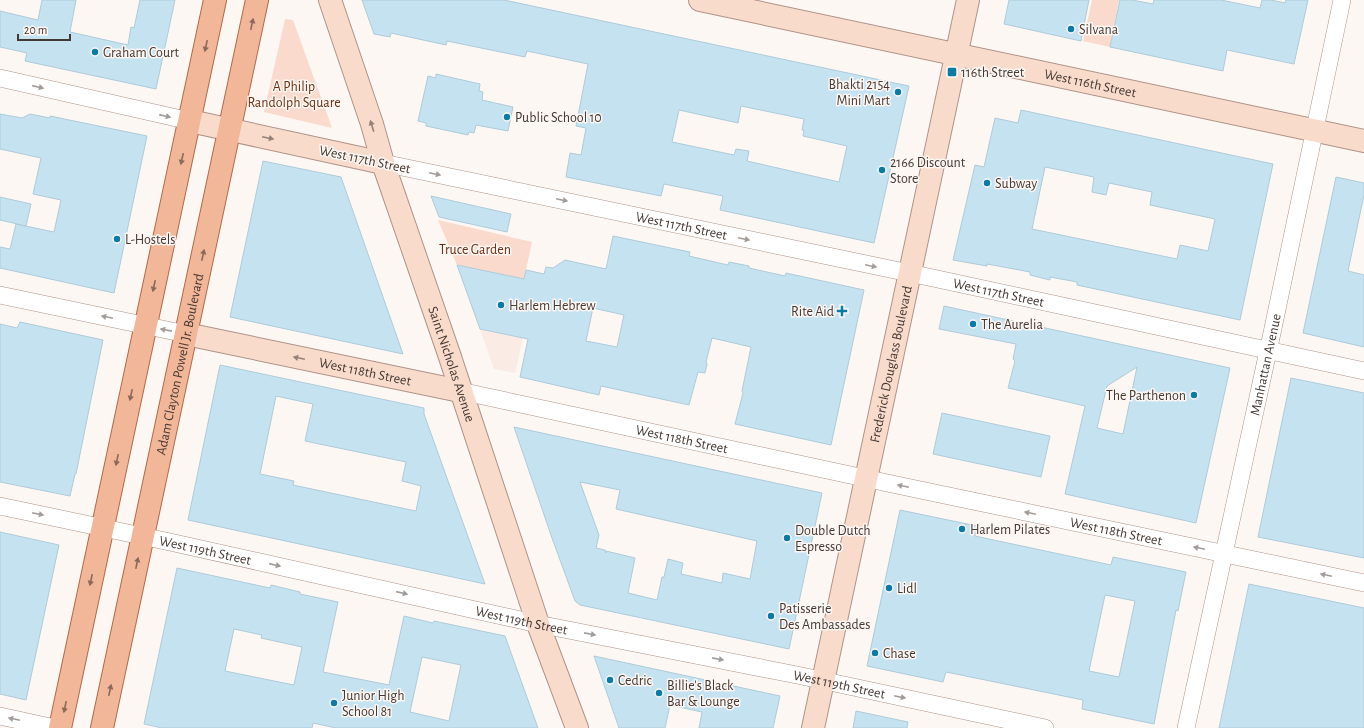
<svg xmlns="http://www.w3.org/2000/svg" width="1364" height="728" font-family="'Alegreya Sans',sans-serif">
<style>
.built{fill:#faebe4}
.green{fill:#f9dacd}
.building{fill:#c5e2f1;stroke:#aecbd9;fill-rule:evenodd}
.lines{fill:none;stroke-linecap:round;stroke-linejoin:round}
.street-casing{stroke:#ae9387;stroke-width:18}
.secondary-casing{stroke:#ae9387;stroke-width:24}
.primary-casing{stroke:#b06b49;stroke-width:24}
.street{stroke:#fff;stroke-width:17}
.secondary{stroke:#f9dbcc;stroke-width:22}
.primary{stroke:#f2b699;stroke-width:22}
.oneway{fill:#896a5c}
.oneway2{fill:#a19c99}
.oneway3{fill:#958178}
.poi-dot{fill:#097ba4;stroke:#fdf7f4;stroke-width:1.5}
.labels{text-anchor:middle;stroke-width:3;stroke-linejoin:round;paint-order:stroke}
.poi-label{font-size:14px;fill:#433833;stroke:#fdf7f4;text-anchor:start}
.street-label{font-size:14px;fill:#433833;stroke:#fdf7f4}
.park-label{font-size:14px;fill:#692f0f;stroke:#fdf7f4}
</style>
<rect width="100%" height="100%" fill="#fdf7f4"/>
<polygon class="built" points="457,265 536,281 515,373 494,369"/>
<g class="green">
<polygon points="1092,0 1119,0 1110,47 1083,41"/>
<polygon points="285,19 293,20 332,128 264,112"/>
<polygon points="438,220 532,242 524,279 457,265"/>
</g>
<g class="building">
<polygon points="42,0 76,0 70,32 128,45 131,27 134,28 140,0 175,0 156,89 25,61 27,53 0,47 0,11 38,20"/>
<path d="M 362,0 L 504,0 L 909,86 L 874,243 L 720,210 L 723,196 L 664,184 L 661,196 L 566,177 L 570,153 L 581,155 L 586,128 L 576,126 L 588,64 L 527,51 L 525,57 L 447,41 L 446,45 L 391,33 L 390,37 L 374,34 ZM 741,106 L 804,119 L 802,130 L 804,130 L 803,136 L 847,146 L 839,182 L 747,161 L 749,151 L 736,149 L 734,155 L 672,142 L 679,110 L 738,123 Z"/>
<polygon points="1009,0 1089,0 1081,41 1004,24"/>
<polygon points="1120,0 1132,0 1153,4 1154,0 1221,0 1260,8 1262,0 1271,0 1285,3 1286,0 1308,0 1294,64 1227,50 1223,71 1110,47"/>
<polygon points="436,74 480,84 479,91 483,92 482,100 513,107 508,131 476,125 474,133 469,132 468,135 426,126 426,123 418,121 428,76 436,78"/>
<path d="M 1021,110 L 1273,164 L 1240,320 L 1077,285 L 1077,282 L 1050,277 L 1050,280 L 1030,275 L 1030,272 L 987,264 L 987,266 L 953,260 L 975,165 L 984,167 L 995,118 L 1018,123 ZM 1045,167 L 1094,177 L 1092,192 L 1106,195 L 1109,183 L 1152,192 L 1150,205 L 1215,219 L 1208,251 L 1180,245 L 1177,259 L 1032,229 Z"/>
<polygon points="0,114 22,118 30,114 50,118 50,116 147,136 114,293 0,268 0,247 10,249 16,224 54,232 61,200 33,194 41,158 0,149"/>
<polygon points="263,161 341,177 403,354 230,317"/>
<polygon points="1336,177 1364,183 1364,195 1348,271 1364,275 1364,347 1303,333"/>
<polygon points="431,196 511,214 507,232 439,217"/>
<polygon points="0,197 31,204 26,226 0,220"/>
<path d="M 613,236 L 690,252 L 689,256 L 728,265 L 729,262 L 749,266 L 749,268 L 785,276 L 786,273 L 864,290 L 831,445 L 735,424 L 743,393 L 742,391 L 751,347 L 712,338 L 706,362 L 707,364 L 705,373 L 698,372 L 689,405 L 601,386 L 599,395 L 520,377 L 528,339 L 480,329 L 457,265 L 524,279 L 526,270 L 544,274 L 546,267 L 553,268 L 565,260 L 606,269 ZM 593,308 L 624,315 L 617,347 L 586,341 Z"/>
<path d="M 944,306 L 1230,368 L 1196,523 L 1065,494 L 1085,406 L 1008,388 L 1015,361 L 1013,359 L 1016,344 L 939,329 ZM 1137,367 L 1123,434 L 1097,428 L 1107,386 Z"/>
<polygon points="20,322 103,340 76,474 75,474 70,496 0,482 0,324 17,328"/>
<path d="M 220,365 L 424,408 L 424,414 L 485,584 L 188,520 ZM 276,396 L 313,404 L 305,441 L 406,462 L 402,481 L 421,486 L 416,511 L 293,485 L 294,481 L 260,474 Z"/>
<polygon points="1291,378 1364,393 1364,558 1258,537"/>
<polygon points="942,413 1050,436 1041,477 933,454"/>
<path d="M 514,427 L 822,493 L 789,649 L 580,605 L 575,601 L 552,538 ZM 580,482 L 620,490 L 616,509 L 757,541 L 750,579 L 723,573 L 722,583 L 681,574 L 683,563 L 668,559 L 664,577 L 662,577 L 657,600 L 628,593 L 635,558 L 606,551 L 606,553 L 605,550 L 596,548 L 599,535 Z"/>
<path d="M 900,510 L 977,526 L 975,536 L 1111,565 L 1113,557 L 1186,572 L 1178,611 L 1176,610 L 1154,724 L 1082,709 L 1083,700 L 946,672 L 943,682 L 867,666 ZM 1105,595 L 1135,601 L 1119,677 L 1089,671 Z"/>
<polygon points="0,532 59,545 26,700 0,694"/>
<path d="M 177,568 L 270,588 L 271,585 L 300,592 L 300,594 L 338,602 L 323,672 L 389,685 L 404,616 L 433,623 L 434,621 L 505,636 L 538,728 L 336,728 L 313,723 L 312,728 L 162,728 L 144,724 ZM 234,629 L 262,635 L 261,638 L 302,647 L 294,685 L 225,671 ZM 422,657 L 461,665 L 449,721 L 410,712 Z"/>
<polygon points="1249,584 1364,608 1364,728 1219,728"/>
<polygon points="594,656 780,696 773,728 699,728 702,712 670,705 665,728 619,728"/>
<polygon points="856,711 908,722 907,728 853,728"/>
</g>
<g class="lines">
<g class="street-casing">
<g id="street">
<polyline points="0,78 190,121"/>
<path id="s1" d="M 383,163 L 933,278 L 1364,371"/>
<polyline points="0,295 186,334"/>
<path id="s2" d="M 460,391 L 892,484 L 1364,583"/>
<path id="s3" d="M 0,506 L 170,542 L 538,624 L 797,675 L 1045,728"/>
<polyline points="0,716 55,728"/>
<path id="s4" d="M 1186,728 L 1272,333 L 1342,0"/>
</g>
</g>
<g class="secondary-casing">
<g id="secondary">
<path id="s5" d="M 330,0 L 372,124 L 383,163 L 449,354 L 538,624 L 577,728"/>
<path id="s6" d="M 700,0 L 1364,141"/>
<polyline points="190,121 383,163"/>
<path id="s7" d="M 186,334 L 460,391"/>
<path id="s8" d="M 813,728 L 968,0"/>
</g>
</g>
<g class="primary-casing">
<g id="primary">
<polyline points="60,728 215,0"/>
<path id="s9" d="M 102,728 L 257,0"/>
</g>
</g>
<use href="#street" class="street"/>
<use href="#secondary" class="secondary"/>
<use href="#primary" class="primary"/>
</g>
<defs><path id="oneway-solid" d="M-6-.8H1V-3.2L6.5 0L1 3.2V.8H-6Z"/></defs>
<g class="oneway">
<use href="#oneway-solid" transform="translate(252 24) rotate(-78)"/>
<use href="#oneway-solid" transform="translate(206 46) rotate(102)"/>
<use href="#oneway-solid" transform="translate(182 159) rotate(102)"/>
<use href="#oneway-solid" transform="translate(203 255) rotate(-78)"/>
<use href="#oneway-solid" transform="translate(154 286) rotate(102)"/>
<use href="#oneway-solid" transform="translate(131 395) rotate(102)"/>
<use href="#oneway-solid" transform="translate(117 460) rotate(102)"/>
<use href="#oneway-solid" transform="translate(137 563) rotate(-78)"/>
<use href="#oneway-solid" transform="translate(91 580) rotate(102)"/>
<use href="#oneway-solid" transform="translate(110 690) rotate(-78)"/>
<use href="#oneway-solid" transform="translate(65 707) rotate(102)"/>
</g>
<g class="oneway2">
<use href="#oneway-solid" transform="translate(38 87) rotate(13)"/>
<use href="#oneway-solid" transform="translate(165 116) rotate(13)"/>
<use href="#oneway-solid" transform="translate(435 174) rotate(12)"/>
<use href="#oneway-solid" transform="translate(562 200) rotate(12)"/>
<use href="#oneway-solid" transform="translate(744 239) rotate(12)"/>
<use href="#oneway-solid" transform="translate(871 266) rotate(12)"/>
<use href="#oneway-solid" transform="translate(107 317) rotate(-168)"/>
<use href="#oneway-solid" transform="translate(166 330) rotate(-169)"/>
<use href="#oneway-solid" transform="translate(903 486) rotate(-168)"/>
<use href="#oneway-solid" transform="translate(1030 513) rotate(-168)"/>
<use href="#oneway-solid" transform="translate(38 514) rotate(12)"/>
<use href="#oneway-solid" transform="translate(1199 548) rotate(-168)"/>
<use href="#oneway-solid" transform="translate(275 565) rotate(13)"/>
<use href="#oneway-solid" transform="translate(1326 575) rotate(-168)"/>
<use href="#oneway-solid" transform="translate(402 593) rotate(13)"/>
<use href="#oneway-solid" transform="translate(590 634) rotate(11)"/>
<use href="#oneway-solid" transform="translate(718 659) rotate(11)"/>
<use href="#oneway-solid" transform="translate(900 697) rotate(12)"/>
<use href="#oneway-solid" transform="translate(14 719) rotate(-168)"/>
</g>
<g class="oneway3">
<use href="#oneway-solid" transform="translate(372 126) rotate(-107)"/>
<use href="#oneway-solid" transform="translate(268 138) rotate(12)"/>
<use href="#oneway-solid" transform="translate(299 358) rotate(-168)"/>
</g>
<g class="poi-dot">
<circle cx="1071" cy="29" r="4"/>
<circle cx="95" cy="52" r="4"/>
<rect x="947" y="67" width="10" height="10" rx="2"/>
<circle cx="898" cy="92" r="4"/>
<circle cx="507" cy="117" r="4"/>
<circle cx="882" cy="170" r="4"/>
<circle cx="987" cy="183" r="4"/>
<circle cx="117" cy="239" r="4"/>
<circle cx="501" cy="305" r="4"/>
<path d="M840 305h4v4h4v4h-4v4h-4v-4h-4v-4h4z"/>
<circle cx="973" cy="324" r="4"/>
<circle cx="1194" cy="395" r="4"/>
<circle cx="962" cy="529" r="4"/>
<circle cx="787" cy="538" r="4"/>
<circle cx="889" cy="588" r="4"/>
<circle cx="771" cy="616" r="4"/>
<circle cx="875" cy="653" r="4"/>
<circle cx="610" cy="680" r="4"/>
<circle cx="659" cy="693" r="4"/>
<circle cx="334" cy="703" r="4"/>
</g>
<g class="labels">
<g class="poi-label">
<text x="1079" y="34">Silvana</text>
<text x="103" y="57">Graham Court</text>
<text x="961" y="77">116th Street</text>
<text x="890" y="89" text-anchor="end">Bhakti 2154<tspan x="890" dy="16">Mini Mart</tspan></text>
<text x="515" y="122">Public School 10</text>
<text x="890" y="167">2166 Discount<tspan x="890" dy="16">Store</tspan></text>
<text x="995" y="188">Subway</text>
<text x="125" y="244">L-Hostels</text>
<text x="509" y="310">Harlem Hebrew</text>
<text x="834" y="316" text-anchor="end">Rite Aid</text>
<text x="981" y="329">The Aurelia</text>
<text x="1186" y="400" text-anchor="end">The Parthenon</text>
<text x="970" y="534">Harlem Pilates</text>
<text x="795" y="535">Double Dutch<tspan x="795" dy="16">Espresso</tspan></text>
<text x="897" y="593">Lidl</text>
<text x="779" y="613">Patisserie<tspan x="779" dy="16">Des Ambassades</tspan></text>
<text x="883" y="658">Chase</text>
<text x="618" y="685">Cedric</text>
<text x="667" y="690">Billie's Black<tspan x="667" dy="16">Bar &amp; Lounge</tspan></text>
<text x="342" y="700">Junior High<tspan x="342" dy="16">School 81</tspan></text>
</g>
<g class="street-label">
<text dy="5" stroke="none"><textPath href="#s6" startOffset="399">West 116th Street</textPath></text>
<text transform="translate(365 159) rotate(12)" y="5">West 117th Street</text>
<text dy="5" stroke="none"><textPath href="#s1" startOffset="305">West 117th Street</textPath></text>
<text dy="5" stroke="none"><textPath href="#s1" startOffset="629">West 117th Street</textPath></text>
<text dy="5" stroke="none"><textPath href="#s9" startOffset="372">Adam Clayton Powell Jr. Boulevard</textPath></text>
<text dy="5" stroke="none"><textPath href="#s8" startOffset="372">Frederick Douglass Boulevard</textPath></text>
<text dy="5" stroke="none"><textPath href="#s4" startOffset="372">Manhattan Avenue</textPath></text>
<text dy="5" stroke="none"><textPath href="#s5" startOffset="384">Saint Nicholas Avenue</textPath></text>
<text dy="5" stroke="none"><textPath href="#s7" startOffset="183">West 118th Street</textPath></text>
<text dy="5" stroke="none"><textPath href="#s2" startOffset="227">West 118th Street</textPath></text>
<text dy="5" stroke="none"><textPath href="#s2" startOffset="671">West 118th Street</textPath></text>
<text dy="5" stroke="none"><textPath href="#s3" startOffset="210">West 119th Street</textPath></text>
<text dy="5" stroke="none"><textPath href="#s3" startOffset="534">West 119th Street</textPath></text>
<text dy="5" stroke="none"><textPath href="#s3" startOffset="858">West 119th Street</textPath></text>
</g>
<g class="park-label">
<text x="294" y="91">A Philip<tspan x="294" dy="16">Randolph Square</tspan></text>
<text x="475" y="254">Truce Garden</text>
</g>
</g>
<path d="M18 34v6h52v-6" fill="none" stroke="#433833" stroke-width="2"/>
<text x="24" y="34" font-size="12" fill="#433833" stroke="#fdf7f4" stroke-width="3" paint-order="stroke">20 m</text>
</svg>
